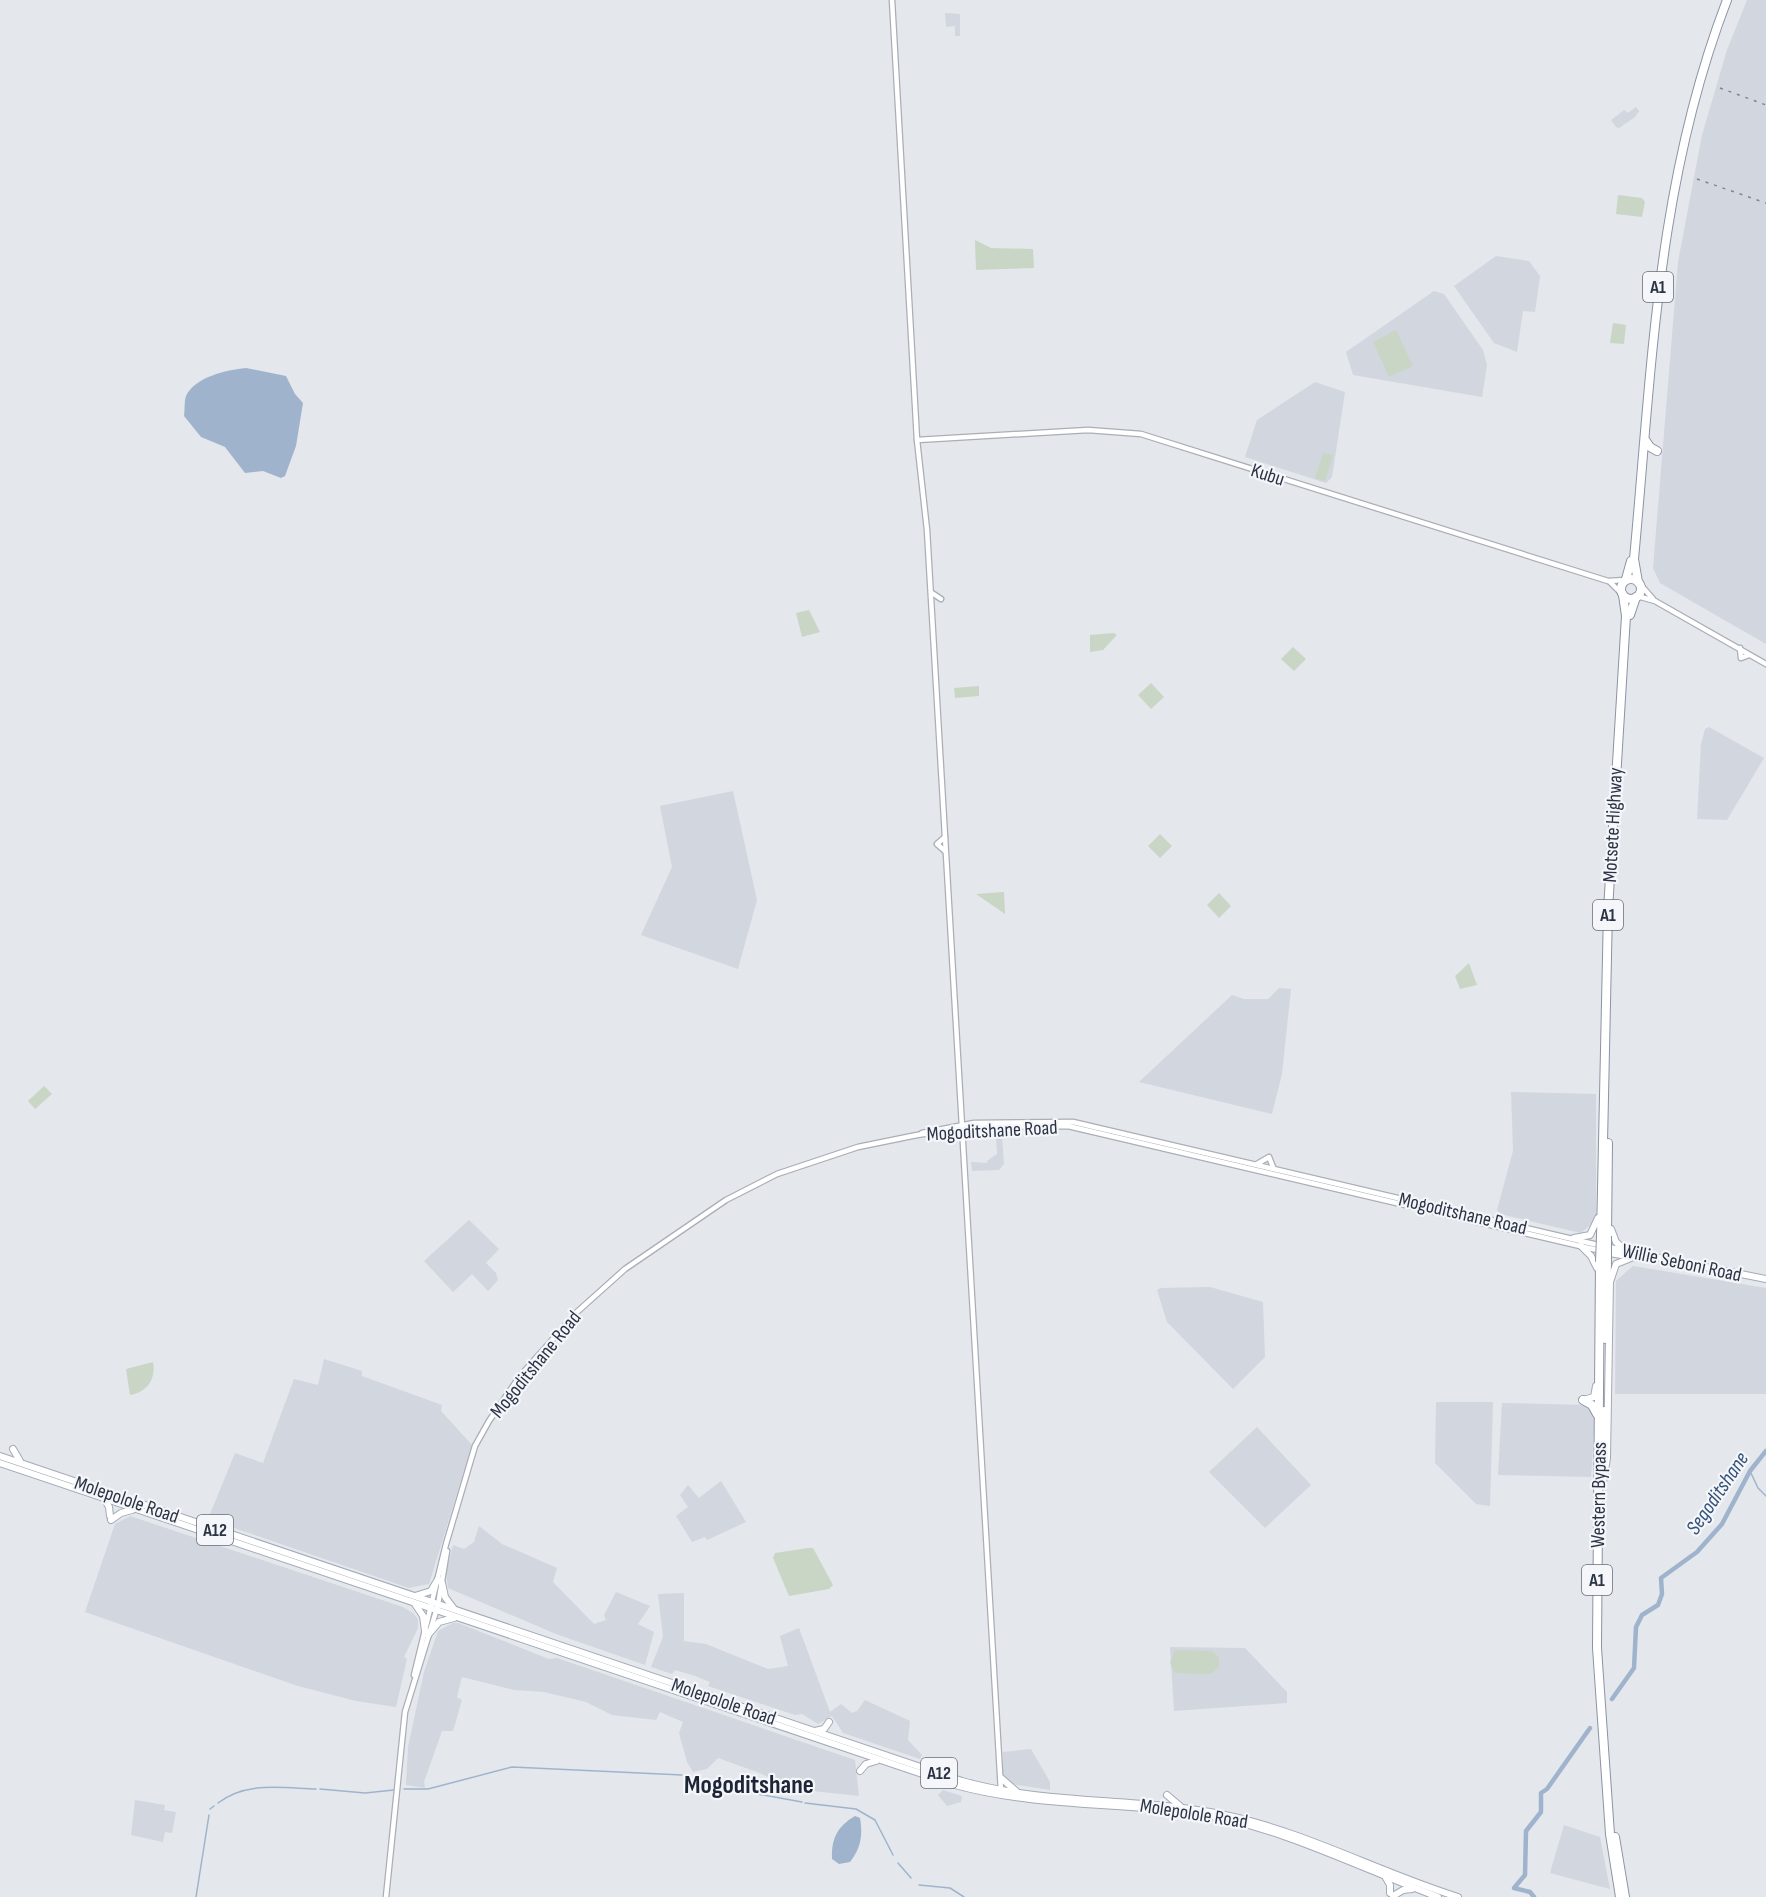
<svg xmlns="http://www.w3.org/2000/svg" width="1766" height="1897" font-family="'Sofia Sans Condensed',sans-serif">
<style>
.built{fill:#d2d6de}
.green{fill:#c9d6c5}
.water{fill:#9fb4cc}
.lines{fill:none;stroke-linecap:round;stroke-linejoin:round}
.stream{stroke:#9fb4cc;stroke-width:1.5}
.river{stroke:#9fb4cc;stroke-width:4.5}
.secondary-casing{stroke:#a9aeb7;stroke-width:7}
.primary-casing{stroke:#a3abb8;stroke-width:8}
.highway-casing{stroke:#8b94a3;stroke-width:10}
.secondary{stroke:#fff;stroke-width:4.5}
.primary{stroke:#fff;stroke-width:6}
.highway{stroke:#fff;stroke-width:8}
.rail{stroke:#7d8696;stroke-width:1.5;stroke-dasharray:3 6;stroke-linecap:butt}
.highway-bridge-casing{stroke:#8b94a3;stroke-width:10;stroke-linecap:butt}
.highway-bridge{stroke:#fff;stroke-width:8}
.labels{text-anchor:middle;stroke-width:4.5;stroke-linejoin:round;paint-order:stroke}
.shield{fill:#f4f6f9;stroke:#676e7b;stroke-width:1.5}
.shield-label{font-size:18px;font-weight:bold;fill:#2b3445}
.street-label{font-size:20px;fill:#2b3445;stroke:#f4f6f9}
.water-label{font-size:21px;font-style:italic;fill:#34527a;stroke:#f4f6f9}
.district-label{font-size:26px;font-weight:bold;fill:#1d2536;stroke:#f4f6f9}
</style>
<rect width="100%" height="100%" fill="#e4e7ec"/>
<g class="built">
<polygon points="1747,0 1766,0 1766,644 1660,583 1653,568 1678,262 1702,135 1727,50"/>
<polygon points="945,13 960,14 960,36 955,36 955,26 946,27"/>
<polygon points="1636,107 1639,111 1635,117 1619,128 1616,127 1611,120 1624,110 1628,113"/>
<polygon points="1496,256 1529,261 1540,276 1535,312 1523,311 1517,352 1494,343 1454,286"/>
<polygon points="1434,291 1444,294 1483,350 1487,365 1482,397 1353,375 1346,352"/>
<polygon points="1315,382 1345,392 1332,477 1326,483 1245,457 1257,420"/>
<polygon points="1709,727 1764,758 1727,820 1697,819 1701,744 1705,729"/>
<polygon points="733,791 757,900 738,969 641,935 672,867 660,806"/>
<polygon points="1279,988 1291,989 1282,1074 1272,1114 1139,1082 1232,995 1244,999 1268,999"/>
<polygon points="1511,1092 1596,1094 1596,1220 1581,1233 1500,1214 1497,1210 1513,1151"/>
<polygon points="996,1136 1002,1136 1004,1164 999,1170 972,1171 971,1162 988,1163 987,1161 997,1154"/>
<polygon points="469,1220 499,1249 486,1263 496,1273 498,1280 488,1291 472,1274 453,1292 424,1261"/>
<polygon points="1633,1266 1766,1288 1766,1394 1615,1394 1616,1281"/>
<polygon points="1210,1287 1263,1302 1265,1357 1233,1389 1167,1322 1157,1290 1160,1288"/>
<polygon points="324,1359 362,1371 362,1376 442,1405 441,1411 472,1445 429,1584 409,1588 208,1519 235,1453 263,1463 294,1379 318,1385"/>
<polygon points="1436,1402 1493,1402 1490,1506 1476,1504 1435,1463"/>
<polygon points="1502,1403 1589,1405 1592,1413 1595,1414 1591,1477 1498,1475"/>
<polygon points="1257,1427 1311,1485 1265,1528 1209,1472"/>
<polygon points="721,1481 746,1522 707,1540 705,1537 692,1542 676,1516 688,1507 680,1495 688,1485 699,1498"/>
<polygon points="130,1516 403,1607 413,1613 418,1619 418,1628 404,1657 407,1659 396,1707 356,1701 298,1686 85,1612 115,1524"/>
<polygon points="479,1526 502,1544 557,1568 553,1582 594,1624 606,1620 604,1615 616,1592 650,1606 638,1624 654,1632 645,1665 556,1634 448,1588 446,1573 453,1545 464,1549 474,1542"/>
<polygon points="684,1593 684,1641 706,1644 768,1669 788,1666 780,1636 799,1628 830,1712 841,1704 852,1713 857,1711 865,1700 910,1721 908,1740 922,1755 920,1759 843,1733 832,1716 818,1724 802,1714 795,1715 708,1686 710,1682 695,1676 675,1670 672,1674 651,1667 663,1637 658,1594"/>
<polygon points="453,1623 458,1623 549,1659 557,1658 855,1760 859,1796 813,1791 812,1796 757,1772 718,1758 707,1769 693,1772 687,1762 679,1733 683,1722 660,1712 656,1720 612,1715 586,1702 544,1692 514,1690 462,1677 457,1697 462,1700 453,1731 442,1731 424,1782 425,1788 406,1785 408,1747 424,1672 438,1631"/>
<polygon points="1170,1647 1245,1648 1287,1692 1287,1703 1174,1711"/>
<polygon points="1031,1749 1050,1782 1050,1790 1011,1784 1003,1776 1003,1752"/>
<polygon points="943,1790 962,1796 961,1802 947,1806 938,1795"/>
<polygon points="135,1800 165,1805 164,1810 176,1812 172,1833 165,1832 163,1842 131,1835"/>
<polygon points="1564,1825 1600,1837 1610,1889 1550,1873"/>
</g>
<g class="green">
<polygon points="1618,195 1642,198 1645,202 1642,217 1616,214"/>
<polygon points="975,240 991,248 1033,249 1034,268 976,270"/>
<polygon points="1613,323 1626,325 1624,344 1610,343"/>
<polygon points="1396,330 1413,366 1389,377 1373,342"/>
<polygon points="1323,453 1333,455 1325,481 1315,478"/>
<polygon points="809,610 820,632 802,637 796,613"/>
<polygon points="1114,633 1117,635 1103,650 1090,652 1090,635"/>
<polygon points="1293,647 1306,659 1294,671 1281,659"/>
<polygon points="1151,683 1164,697 1151,709 1138,695"/>
<polygon points="979,686 979,696 955,698 954,688"/>
<polygon points="1160,834 1172,846 1160,858 1148,846"/>
<polygon points="1004,892 1005,914 976,894"/>
<polygon points="1219,893 1231,906 1219,918 1207,905"/>
<polygon points="1469,963 1477,985 1460,989 1455,976"/>
<polygon points="44,1086 52,1094 35,1109 28,1101"/>
<path d="M 153,1362 C 156,1378 148,1392 130,1395 L 126,1369 Z"/>
<polygon points="808,1548 813,1548 833,1585 829,1589 789,1596 773,1558 775,1553"/>
<polygon points="1175,1650 1212,1651 1219,1658 1219,1667 1211,1674 1175,1673 1170,1663"/>
</g>
<g class="water">
<path d="M 246,368 L 286,376 L 295,394 L 303,403 L 296,446 L 285,476 L 281,478 L 263,471 L 245,473 L 225,447 L 201,437 L 184,416 C 185,410 184,402 186,396 C 195,377 226,370 246,368 Z"/>
<path d="M 855,1816 L 860,1818 C 863,1835 861,1848 850,1862 L 839,1864 L 832,1859 C 831,1838 838,1826 855,1816 Z"/>
</g>
<g class="lines">
<g class="stream">
<polyline points="1750,1471 1758,1488 1766,1496"/>
<polyline points="687,1776 697,1783 802,1802"/>
<polyline points="320,1789 365,1793 394,1790"/>
<polyline points="404,1789 428,1789 512,1767 682,1775"/>
<path d="M 218,1803 C 246,1781 283,1788 316,1789"/>
<polyline points="805,1803 856,1809 875,1820 893,1855"/>
<polyline points="210,1809 214,1806"/>
<polyline points="898,1863 911,1878"/>
<polyline points="919,1885 950,1888 964,1897"/>
<polyline points="196,1897 209,1815"/>
</g>
<g class="river">
<polyline points="1612,1699 1634,1668 1636,1627 1642,1615 1658,1605 1662,1594 1661,1578 1697,1552 1722,1524 1750,1471 1766,1451"/>
<polyline points="1534,1897 1530,1892 1514,1888 1525,1875 1526,1831 1541,1812 1541,1793 1547,1789 1590,1728"/>
</g>
<g class="secondary-casing">
<g id="secondary">
<polyline points="892,0 917,440 927,530 1001,1791"/>
<polyline points="917,440 1088,430 1141,434 1608,581 1625,580"/>
<polyline points="1610,582 1622,594"/>
<polyline points="1639,583 1653,599"/>
<polyline points="932,593 941,599"/>
<polyline points="1637,596 1655,601 1766,664"/>
<polyline points="1740,648 1741,658 1749,655"/>
<polyline points="945,851 937,844 945,837"/>
<polyline points="922,1133 974,1123 1073,1122 1598,1245"/>
<polyline points="1257,1164 1269,1157 1273,1167"/>
<polyline points="414,1675 446,1544 475,1446 489,1421 520,1376 577,1312 625,1269 726,1200 777,1174 858,1147 917,1135 971,1127 1068,1126 1597,1250"/>
<polyline points="386,1897 405,1712 438,1605 447,1551"/>
</g>
</g>
<g class="primary-casing">
<g id="primary">
<polyline points="1611,1229 1616,1242 1625,1250"/>
<polyline points="1574,1238 1590,1235 1598,1218"/>
<polyline points="1581,1246 1591,1256 1597,1268"/>
<polyline points="1605,1247 1766,1279"/>
<polyline points="1604,1252 1645,1259"/>
<polyline points="1610,1282 1616,1264 1631,1258"/>
<polyline points="1583,1400 1594,1397 1596,1386"/>
<polyline points="13,1449 20,1461"/>
<path d="M 0,1456 L 962,1781 C 1046,1805 1135,1797 1220,1814 C 1302,1830 1378,1872 1458,1897"/>
<path d="M 0,1463 L 955,1785 C 1035,1807 1118,1802 1200,1814 C 1278,1826 1363,1869 1438,1897"/>
<polyline points="1603,1482 1607,1458 1610,1280"/>
<polyline points="105,1500 109,1507 110,1516"/>
<polyline points="111,1520 121,1513 132,1510"/>
<polyline points="442,1583 445,1597 454,1609"/>
<polyline points="415,1596 431,1591 438,1579"/>
<polyline points="415,1604 423,1616 425,1631"/>
<polyline points="428,1635 439,1622 454,1618"/>
<polyline points="815,1731 824,1729 829,1722"/>
<polyline points="860,1771 866,1764 876,1761"/>
<polyline points="1001,1778 1016,1791"/>
<polyline points="1167,1795 1180,1806"/>
<polyline points="1386,1878 1390,1885 1390,1893"/>
<polyline points="1393,1896 1403,1890 1412,1889"/>
</g>
</g>
<g class="highway-casing">
<g id="highway">
<polyline points="1646,441 1650,447 1657,451"/>
<circle cx="1631" cy="589" r="10"/>
<polyline points="1626,579 1631,561"/>
<path d="M 1638,582 L 1634,559 C 1652,367 1657,182 1727,0"/>
<polyline points="1630,615 1636,597"/>
<polyline points="1601,1236 1608,910 1626,616 1623,595"/>
<polyline points="1607,1236 1608,1143"/>
<polyline points="1600,1262 1597,1648 1610,1834 1620,1897"/>
<polyline points="1605,1339 1607,1263"/>
<polyline points="1583,1400 1592,1405 1597,1414"/>
<polyline points="1604,1438 1604,1411"/>
<polyline points="1615,1837 1625,1897"/>
</g>
</g>
<use href="#secondary" class="secondary"/>
<use href="#primary" class="primary"/>
<use href="#highway" class="highway"/>
<g class="rail">
<polyline points="1720,88 1766,105"/>
<polyline points="1697,179 1766,203"/>
</g>
<g class="highway-bridge-casing">
<g id="highway-bridge">
<polyline points="1600,1262 1601,1236"/>
<polyline points="1607,1263 1607,1236"/>
</g>
</g>
<use href="#highway-bridge" class="highway-bridge"/>
</g>
<g class="labels">
<g class="shield">
<rect x="1643" y="272" width="30" height="30" rx="4.5"/>
<rect x="1593" y="900" width="30" height="30" rx="4.5"/>
<rect x="197" y="1515" width="36" height="30" rx="4.5"/>
<rect x="1582" y="1565" width="30" height="30" rx="4.5"/>
<rect x="921" y="1758" width="36" height="30" rx="4.5"/>
</g>
<g class="shield-label">
<text x="1658" y="293">A1</text>
<text x="1608" y="921">A1</text>
<text x="215" y="1536">A12</text>
<text x="1597" y="1586">A1</text>
<text x="939" y="1779">A12</text>
</g>
<g class="street-label">
<text transform="translate(1268 474) rotate(18)" y="7">Kubu</text>
<text transform="translate(1612 825) rotate(-87)" y="7">Motsete Highway</text>
<text transform="translate(992 1130) rotate(-3)" y="7">Mogoditshane Road</text>
<text transform="translate(1463 1213) rotate(13)" y="7">Mogoditshane Road</text>
<text transform="translate(1682 1262) rotate(12)" y="7">Willie Seboni Road</text>
<text transform="translate(535 1364) rotate(-51)" y="7">Mogoditshane Road</text>
<text transform="translate(1598 1495) rotate(-89)" y="7">Western Bypass</text>
<text transform="translate(127 1499) rotate(19)" y="7">Molepolole Road</text>
<text transform="translate(724 1701) rotate(19)" y="7">Molepolole Road</text>
<text transform="translate(1194 1813) rotate(9)" y="7">Molepolole Road</text>
</g>
<g class="water-label">
<text transform="translate(1717 1493) rotate(-56)" y="7">Segoditshane</text>
</g>
<g class="district-label">
<text x="749" y="1793">Mogoditshane</text>
</g>
</g>
</svg>
